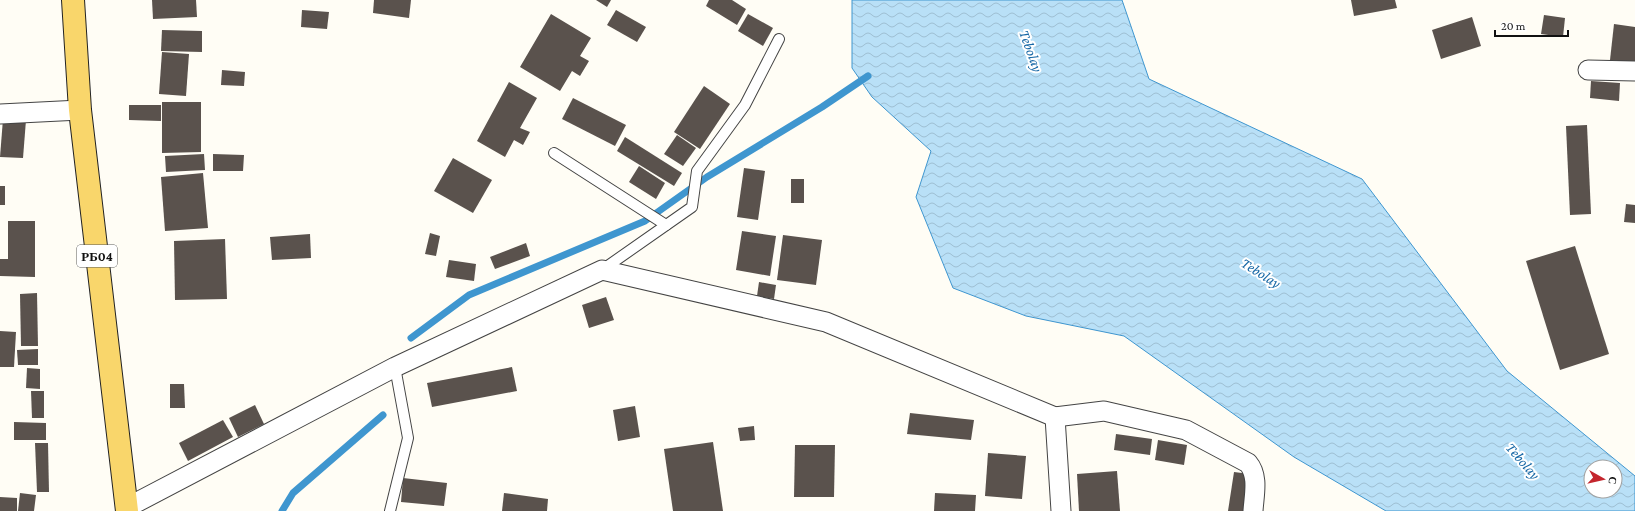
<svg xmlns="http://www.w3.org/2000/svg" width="1635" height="511" font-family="'Crimson Pro',serif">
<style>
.water{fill:url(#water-waves);stroke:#3f96cf;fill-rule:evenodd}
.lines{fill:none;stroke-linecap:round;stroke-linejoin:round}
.stream{stroke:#3f96cf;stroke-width:7}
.building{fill:#5a524d}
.service-casing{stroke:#444;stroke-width:12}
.minor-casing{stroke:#444;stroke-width:21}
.primary-casing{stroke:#222;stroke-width:24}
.service{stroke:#fff;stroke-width:10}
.minor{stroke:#fff;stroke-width:19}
.primary{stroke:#f9d66b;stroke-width:22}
.labels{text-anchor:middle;stroke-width:4;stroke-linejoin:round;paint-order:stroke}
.shield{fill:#fff;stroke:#585858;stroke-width:1}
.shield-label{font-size:13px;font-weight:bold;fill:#111}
.water-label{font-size:15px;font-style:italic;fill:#1768a6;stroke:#fff}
</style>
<defs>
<pattern id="water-waves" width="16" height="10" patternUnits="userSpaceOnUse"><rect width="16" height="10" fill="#b9e0f7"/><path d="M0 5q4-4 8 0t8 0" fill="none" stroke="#9ebfd3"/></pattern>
</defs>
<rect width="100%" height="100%" fill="#fffdf5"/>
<path class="water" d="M 852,0 L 1122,0 L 1149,79 L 1362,179 L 1507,371 L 1635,476 L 1635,511 L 1386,511 L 1294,457 L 1124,336 L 1026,316 L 953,288 L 916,197 L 931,151 L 872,97 L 852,68 ZM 1591,467 L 1615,467 L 1615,491 L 1591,491 Z"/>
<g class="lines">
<g class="stream">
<polyline points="411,338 469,295 645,221 707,177 822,107 868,76"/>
<polyline points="282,511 293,493 383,415"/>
</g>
</g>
<g class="building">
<polygon points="152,0 196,0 197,17 153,19"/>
<polygon points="374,0 411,0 409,18 373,13"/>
<polygon points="596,0 611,0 607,7"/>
<polygon points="709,0 732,0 746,9 737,25 706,6"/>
<polygon points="1351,0 1395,0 1397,8 1354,16"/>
<polygon points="302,10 329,12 327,29 301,27"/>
<polygon points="616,10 646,27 637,42 607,25"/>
<polygon points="551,14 591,38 580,56 589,61 580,76 572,71 560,91 520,67"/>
<polygon points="748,14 773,28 763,46 738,31"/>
<polygon points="1544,15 1565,18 1563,37 1541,34"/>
<polygon points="1472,17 1481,46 1441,59 1432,30"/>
<polygon points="1614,24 1635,27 1635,63 1610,60"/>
<polygon points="162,30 202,31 202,52 161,51"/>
<polygon points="162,52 189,54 186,96 159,94"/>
<polygon points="222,70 245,72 244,86 221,85"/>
<polygon points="1591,81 1620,83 1619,101 1590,98"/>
<polygon points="509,82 537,98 520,128 530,132 523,145 514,140 505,157 477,141"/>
<polygon points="704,86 730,104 700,149 674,132"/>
<polygon points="573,98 626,125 615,146 562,119"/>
<polygon points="162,102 201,102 201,152 162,153"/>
<polygon points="129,105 161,105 161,121 129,120"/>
<polygon points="3,119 26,120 23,158 0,157"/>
<polygon points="1587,125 1591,214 1570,215 1566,126"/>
<polygon points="677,135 696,148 683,166 664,154"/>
<polygon points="625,137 682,173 674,186 617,151"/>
<polygon points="204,154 205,170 166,172 165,156"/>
<polygon points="213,154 244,155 243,171 213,171"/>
<polygon points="453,158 492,180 473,213 434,191"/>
<polygon points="639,166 665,183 656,199 629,182"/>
<polygon points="744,168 765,171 758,220 737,217"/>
<polygon points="203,173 208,228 165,231 161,177"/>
<rect x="791" y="179" width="13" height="24"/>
<rect x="0" y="186" width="5" height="19"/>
<polygon points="1626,204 1635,205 1635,223 1624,222"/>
<polygon points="8,221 35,221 35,277 0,276 0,259 8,259"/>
<polygon points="742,231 776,236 770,276 736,270"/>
<polygon points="430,233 440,236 436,256 425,254"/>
<polygon points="310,234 311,258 272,260 270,237"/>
<polygon points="783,235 822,240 816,285 777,280"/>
<polygon points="225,239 227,299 175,300 174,241"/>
<polygon points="526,243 530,256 495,269 490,257"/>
<polygon points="1575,246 1609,354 1560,370 1526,261"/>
<polygon points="449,260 476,264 474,281 446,277"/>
<polygon points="759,282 776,285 774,299 757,296"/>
<polygon points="37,293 38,346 21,346 20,294"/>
<polygon points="606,297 614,320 589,328 582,305"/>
<polygon points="0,331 16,332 14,367 0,367"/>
<polygon points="38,349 38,365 18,365 17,350"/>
<polygon points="512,367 517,391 432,407 427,383"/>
<polygon points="27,368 40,369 40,389 26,388"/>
<polygon points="170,384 184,384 185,408 170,408"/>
<polygon points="31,391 44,391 44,418 32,418"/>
<polygon points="255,405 264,424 238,437 229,418"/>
<polygon points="635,406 640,437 618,441 613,410"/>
<polygon points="910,413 974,420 971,440 907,434"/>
<polygon points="223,420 233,437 188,461 179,443"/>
<polygon points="14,422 46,423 46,440 14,440"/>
<polygon points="754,426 755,440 740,441 738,428"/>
<polygon points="1116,434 1152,439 1150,455 1114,450"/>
<polygon points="1158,440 1187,445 1184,465 1155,460"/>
<polygon points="713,442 723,511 673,511 664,449"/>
<polygon points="35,443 48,443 49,492 37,492"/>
<polygon points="795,445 835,445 834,497 794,497"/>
<polygon points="988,453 1026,456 1022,499 985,496"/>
<polygon points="1117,471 1120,511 1079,511 1077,474"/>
<polygon points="1234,472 1250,474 1245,511 1228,511"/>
<polygon points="403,478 447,483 444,506 401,502"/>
<polygon points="20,493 36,495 34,511 18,511"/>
<polygon points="504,493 548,499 547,511 502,511"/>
<polygon points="935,493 976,495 975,511 934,511"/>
<polygon points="0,497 17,498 17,511 0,511"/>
</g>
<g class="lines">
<g class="service-casing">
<g id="service">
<polyline points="554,153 666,225"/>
<polyline points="602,270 692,207 697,171 745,105 779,39"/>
<polyline points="390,511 408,438 395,367"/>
</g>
</g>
<g class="minor-casing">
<g id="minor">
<polyline points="1588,70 1635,71"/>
<polyline points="0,114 80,110"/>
<path d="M 1055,417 L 1104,411 L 1186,430 L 1248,463 C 1259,476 1254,495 1253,511"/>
<polyline points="126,508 395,367 602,270 826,322 1055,417 1061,511"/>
</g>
</g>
<g class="primary-casing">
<polyline id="primary" points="73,0 80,110 127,511"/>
</g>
<use href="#service" class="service"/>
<use href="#minor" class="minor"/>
<use href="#primary" class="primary"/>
</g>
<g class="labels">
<rect class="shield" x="77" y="245" width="40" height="22" rx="3"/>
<g class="shield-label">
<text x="97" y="261">РБ04</text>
</g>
<g class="water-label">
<text transform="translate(1031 51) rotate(70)" y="5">Tebolay</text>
<text transform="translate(1261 273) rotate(32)" y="5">Tebolay</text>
<text transform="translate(1523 461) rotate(49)" y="5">Tebolay</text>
</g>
</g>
<g transform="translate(1603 479) rotate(98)"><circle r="19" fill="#ffffff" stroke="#a0a0a0"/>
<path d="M0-3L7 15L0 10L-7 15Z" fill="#c4262e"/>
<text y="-6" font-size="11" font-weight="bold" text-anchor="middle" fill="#111111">С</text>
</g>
<path d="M1495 30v6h73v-6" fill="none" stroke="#111111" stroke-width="2"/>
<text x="1501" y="30" font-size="12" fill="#111111" stroke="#ffffff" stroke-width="3" paint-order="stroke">20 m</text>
</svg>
